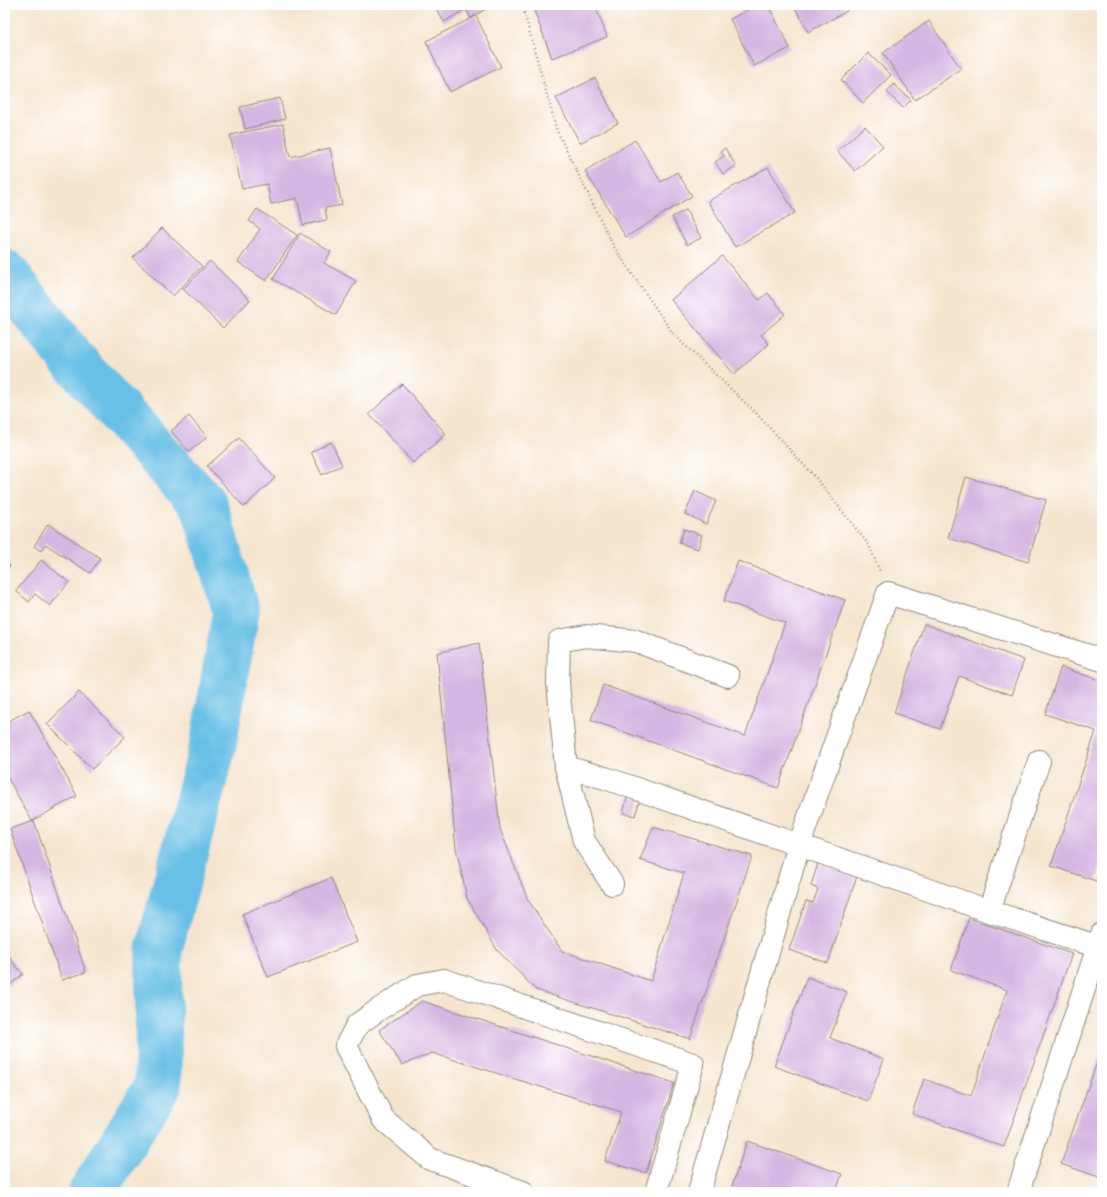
<svg xmlns="http://www.w3.org/2000/svg" width="1107" height="1197" font-family="'Patrick Hand',sans-serif">
<style>
.lines{fill:none;stroke-linecap:round;stroke-linejoin:round}
.river{stroke:#69c0e6;stroke-width:47}
.building{fill:#d6b6e2}
.minor-casing{stroke:#90887c;stroke-width:24}
.path{stroke:#90887c;stroke-width:2.5;stroke-dasharray:1 3;stroke-linecap:butt}
.minor{stroke:#fff;stroke-width:22}
</style>
<rect width="100%" height="100%" fill="#fff"/>
<filter id="ink" filterUnits="userSpaceOnUse"><feTurbulence type="fractalNoise" baseFrequency=".025" numOctaves="2"/><feDisplacementMap in="SourceGraphic" scale="8" xChannelSelector="R" yChannelSelector="G"/><feConvolveMatrix kernelMatrix="1 2 1 2 8 2 1 2 1" color-interpolation-filters="sRGB"/></filter>
<filter id="wash" filterUnits="userSpaceOnUse"><feTurbulence type="fractalNoise" baseFrequency=".012" numOctaves="4" result="noise"/><feDisplacementMap in="SourceGraphic" scale="16" xChannelSelector="R" yChannelSelector="G"/><feGaussianBlur stdDeviation="0.9" result="paint"/><feColorMatrix in="noise" values="0 0 0 0 0 0 0 0 0 0 0 0 0 0 0 0 0 1.4 0 .05"/><feComposite in="paint" operator="in"/></filter>
<g filter="url(#wash)">
<rect width="100%" height="100%" fill="#f5e5ce"/>
<g class="lines">
<polyline class="river" points="5,273 71,358 204,505 236,611 213,745 159,949 158,1086 92,1192"/>
</g>
<g id="blocks">
<g class="building">
<polygon points="434,5 492,5 471,18 466,9 444,22"/>
<polygon points="532,5 595,5 607,37 552,58"/>
<polygon points="651,5 671,5 671,6 652,10"/>
<polygon points="757,5 768,5 790,48 754,66 730,19"/>
<polygon points="794,5 843,5 847,11 808,32"/>
<polygon points="873,5 885,5 875,9"/>
<polygon points="476,16 501,67 450,92 426,41"/>
<polygon points="929,21 961,69 915,100 883,53"/>
<polygon points="868,53 891,75 863,103 841,80"/>
<polygon points="595,78 618,123 580,143 556,98"/>
<polygon points="894,84 911,100 903,108 887,92"/>
<polygon points="280,98 285,119 245,129 240,107"/>
<polygon points="283,124 290,157 330,148 342,205 325,208 327,220 303,225 297,198 271,204 267,184 242,189 230,135"/>
<polygon points="865,126 883,146 855,171 837,151"/>
<polygon points="635,140 661,182 677,172 692,196 626,237 585,171"/>
<polygon points="725,148 736,166 723,174 715,162 724,156 721,151"/>
<polygon points="768,167 795,213 735,247 708,201"/>
<polygon points="257,209 297,235 266,281 238,262 260,229 249,221"/>
<polygon points="686,210 701,238 687,245 672,217"/>
<polygon points="162,228 202,266 173,296 133,258"/>
<polygon points="300,233 331,252 324,263 356,281 336,315 273,279"/>
<polygon points="722,256 759,300 768,293 785,314 761,335 769,344 734,374 671,300"/>
<polygon points="210,261 250,300 223,328 183,289"/>
<polygon points="402,384 446,434 413,463 369,414"/>
<polygon points="189,416 207,437 189,452 171,431"/>
<polygon points="239,438 275,478 244,507 207,466"/>
<polygon points="331,442 342,465 322,475 311,452"/>
<polygon points="966,477 1046,500 1028,562 948,538"/>
<polygon points="695,491 716,501 706,524 685,514"/>
<polygon points="48,524 100,558 90,573 45,544 41,551 34,546"/>
<polygon points="684,529 702,535 698,549 679,543"/>
<polygon points="41,560 69,582 50,606 35,594 29,602 16,591"/>
<polygon points="5,561 10,566 5,571"/>
<polygon points="738,561 845,600 778,788 591,720 603,685 745,736 785,623 724,601"/>
<polygon points="924,624 1024,660 1012,695 959,676 940,729 894,713"/>
<polygon points="479,643 500,829 528,900 562,951 651,981 684,873 640,860 653,827 752,856 690,1039 536,990 497,950 467,898 456,848 437,653"/>
<polygon points="1061,667 1102,681 1102,863 1096,881 1051,866 1096,731 1045,714"/>
<polygon points="79,692 125,737 92,769 47,724"/>
<polygon points="29,710 77,796 32,821 5,773 5,723"/>
<polygon points="628,795 640,799 635,816 623,813"/>
<polygon points="34,821 86,972 62,980 10,829"/>
<polygon points="818,863 857,876 828,963 789,950 806,901 813,903 818,889 811,886"/>
<polygon points="331,878 357,942 268,977 242,914"/>
<polygon points="969,918 1072,954 1004,1147 912,1114 924,1079 971,1096 1007,990 951,970"/>
<polygon points="5,953 23,974 5,989"/>
<polygon points="807,977 847,992 830,1038 884,1059 868,1101 774,1066"/>
<polygon points="422,1001 674,1083 646,1173 605,1161 621,1112 432,1053 402,1065 379,1030"/>
<polygon points="1102,1048 1102,1178 1061,1164"/>
<polygon points="747,1141 842,1174 836,1192 730,1192"/>
<polygon points="414,1187 424,1192 411,1192"/>
<polygon points="881,1187 893,1192 879,1192"/>
</g>
</g>
</g>
<g filter="url(#ink)">
<use href="#blocks" fill-opacity="0" stroke="#90887c" stroke-width="1"/>
<g class="lines">
<g class="minor-casing">
<g id="minor">
<polyline points="566,767 558,683 559,641 586,636 636,641 728,676"/>
<polyline points="612,884 584,841 566,767 605,778 989,911 1102,948"/>
<polyline points="989,911 1039,761"/>
<polyline points="523,1192 430,1159 383,1119 346,1046 357,1025 378,1010 417,985 444,980 693,1064 656,1192"/>
<polyline points="699,1192 799,845 888,593 1102,660"/>
<polyline points="1018,1192 1102,934"/>
</g>
</g>
<polyline class="path" points="522,5 557,131 614,247 674,335 756,413 816,478 869,545 880,572"/>
<use href="#minor" class="minor"/>
</g>
</g>
<rect width="1107" height="1197" fill="none" stroke="#fff" stroke-width="20"/>
</svg>
